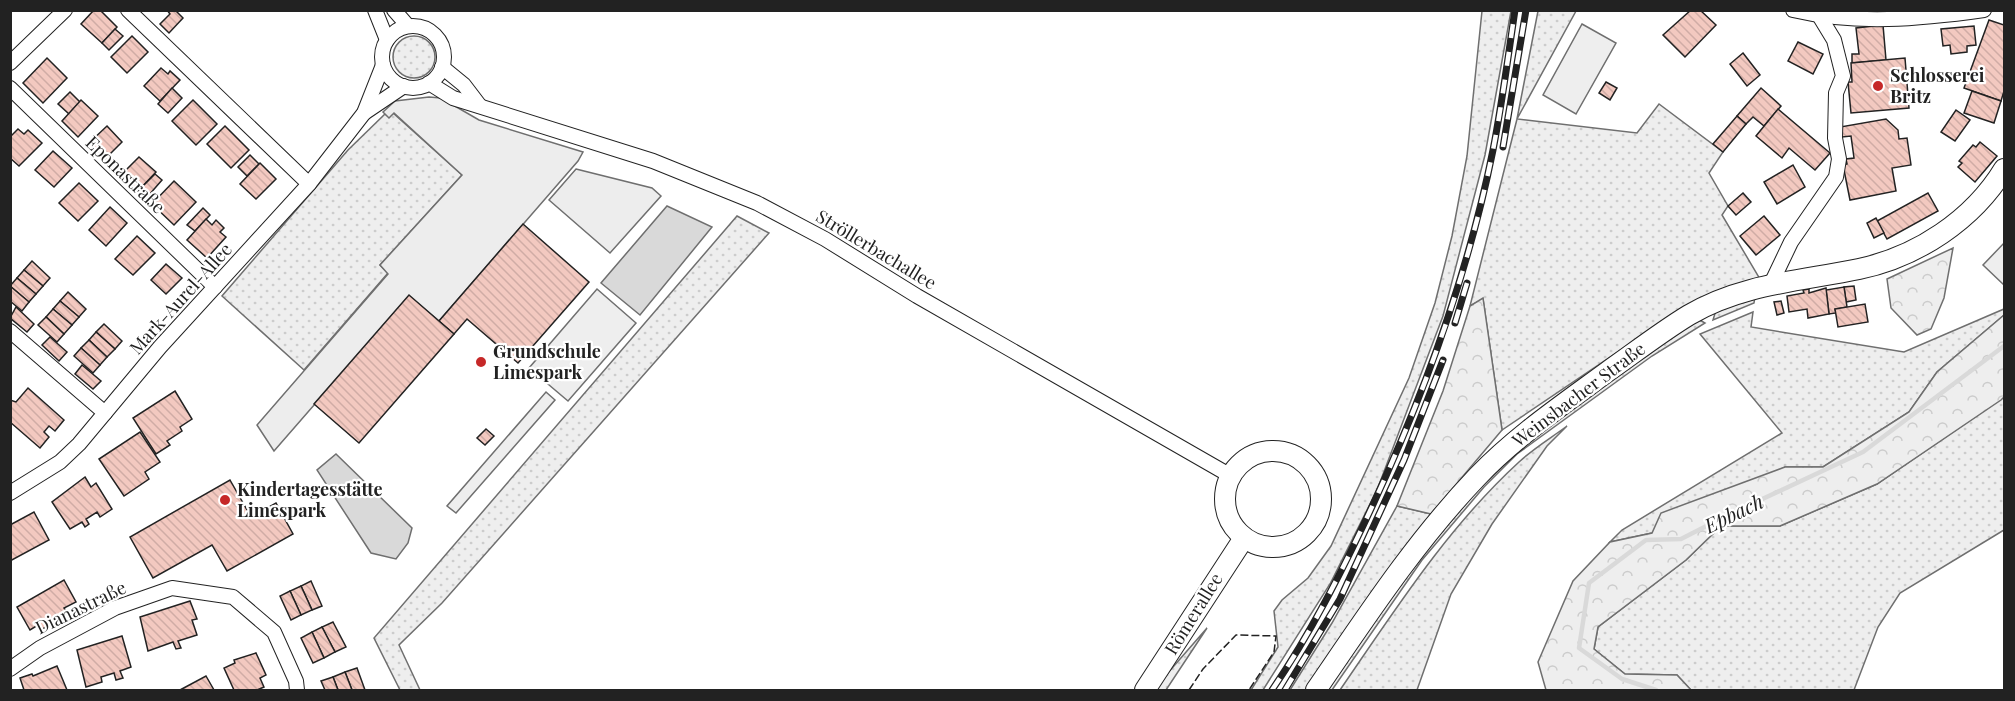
<svg xmlns="http://www.w3.org/2000/svg" width="2015" height="701" font-family="'Playfair Display',serif">
<style>
.grass{fill:url(#grass-dots);stroke:#6f6f6f;stroke-width:1.5}
.forest{fill:url(#forest-crowns);stroke:#6f6f6f;stroke-width:1.5}
.pitch{fill:#eee;stroke:#6f6f6f;stroke-width:1.5}
.parking{fill:#ededed;stroke:#6f6f6f;stroke-width:1.5}
.water{fill:#d9d9d9;stroke:#6f6f6f;stroke-width:1.5}
.lines{fill:none;stroke-linecap:round;stroke-linejoin:round}
.stream{stroke:#d9d9d9;stroke-width:4.5}
.building{fill:url(#building-back-hatch);stroke:#222;stroke-width:1.5}
.street-casing{stroke:#222;stroke-width:16}
.secondary-casing{stroke:#222;stroke-width:22}
.street{stroke:#fff;stroke-width:14}
.secondary{stroke:#fff;stroke-width:20}
.rail-casing{stroke:#222;stroke-width:7}
.rail{stroke:#fff;stroke-width:4.5;stroke-dasharray:14;stroke-linecap:butt}
.fence{stroke:#222;stroke-width:1.5;stroke-dasharray:8 3;stroke-linecap:butt}
.poi-dot{fill:#c62828;stroke:#fff;stroke-width:2}
.labels{text-anchor:middle;stroke-width:4.5;stroke-linejoin:round;paint-order:stroke}
.poi-label{font-size:18px;font-weight:bold;fill:#222;stroke:#fff;text-anchor:start}
.street-label{font-size:18px;fill:#222;stroke:#fff}
.water-label{font-size:20px;font-style:italic;fill:#222;stroke:#fff}
</style>
<defs>
<pattern id="grass-dots" width="8" height="8" patternUnits="userSpaceOnUse" patternTransform="scale(1.5)"><rect width="8" height="8" fill="#eee"/><path d="M2 2h.1M6 6h.1" fill="none" stroke="#ccc" stroke-width="1.8" stroke-linecap="round"/></pattern>
<pattern id="forest-crowns" width="20" height="18" patternUnits="userSpaceOnUse" patternTransform="scale(1.5)"><rect width="20" height="18" fill="#eee"/><path d="M2 6a3 3 0 1 1 6 0M12 15a3 3 0 1 1 6 0" fill="none" stroke="#ccc"/></pattern>
<pattern id="building-back-hatch" width="6" height="6" patternUnits="userSpaceOnUse" patternTransform="scale(1.5)"><rect width="6" height="6" fill="#f3c9c0"/><path d="M-1 5l2 2M0 0l6 6M5-1l2 2" fill="none" stroke="#d0aca5"/></pattern>
</defs>
<rect width="100%" height="100%" fill="#fff"/>
<g class="grass">
<polygon points="1482,11 1511,11 1485,155 1443,316 1377,490 1330,584 1263,690 1251,690 1278,647 1274,611 1282,600 1308,578 1331,546 1409,378 1435,303 1452,236 1467,156"/>
<polygon points="1538,11 1576,11 1517,119 1637,133 1659,104 1723,152 1709,173 1728,206 1722,215 1760,279 1680,310 1502,430 1483,299 1470,306 1517,119"/>
<circle cx="414" cy="57" r="21"/>
<polygon points="393,113 462,175 380,265 388,273 304,370 222,296 348,150 385,114 389,117"/>
<polygon points="737,216 769,233 442,603 399,645 420,690 400,690 374,638"/>
<polygon points="1755,296 1754,303 1713,320 1716,310"/>
<polygon points="2004,309 2004,315 1937,372 1909,412 1823,467 1785,467 1652,533 1610,542 1622,530 1782,433 1700,334 1753,312 1751,327 1904,352"/>
<polygon points="1698,319 1705,323 1652,356 1517,454 1484,487 1422,560 1332,690 1325,690 1376,611 1476,486 1544,426"/>
<polygon points="2004,397 2004,530 1900,593 1878,627 1854,690 1691,690 1677,675 1625,674 1594,649 1598,627 1686,560 1721,526 1780,526 1877,484"/>
<path d="M 1567,426 L 1547,446 L 1492,524 L 1451,594 L 1417,690 L 1340,690 C 1395,610 1447,528 1519,462 C 1534,448 1551,438 1567,426 Z"/>
<polygon points="1397,506 1431,514 1307,690 1290,690 1332,623"/>
<polygon points="1207,628 1166,690 1153,690"/>
</g>
<g class="forest">
<polygon points="1953,248 1944,298 1931,329 1917,335 1891,308 1887,279"/>
<polygon points="1483,298 1502,430 1431,514 1397,506 1443,391 1470,306"/>
<polygon points="2004,315 2004,397 2001,400 1877,484 1780,526 1721,526 1686,560 1598,627 1594,649 1625,674 1677,675 1691,690 1546,690 1538,662 1573,581 1610,542 1652,533 1661,513 1785,467 1823,467 1909,412 1937,372"/>
</g>
<g class="pitch">
<polygon points="1582,24 1616,43 1576,114 1543,95"/>
<polygon points="2004,243 2004,285 1983,265"/>
<polygon points="597,289 636,323 568,401 529,368"/>
<polygon points="546,392 555,400 456,513 447,506"/>
</g>
<g class="parking">
<polygon points="429,97 441,98 479,120 583,152 578,161 439,321 409,296 274,451 257,425 388,274 380,265 462,175 394,113 389,118 383,112 395,101"/>
<polygon points="576,169 652,188 661,196 610,253 549,200"/>
</g>
<g class="water">
<polygon points="667,206 712,227 640,315 601,283"/>
<polygon points="336,454 412,528 408,543 396,559 371,553 317,470"/>
</g>
<g class="lines">
<polyline class="stream" points="1656,690 1622,679 1579,648 1589,583 1646,540 1681,539 1724,517 1863,452 2004,346"/>
</g>
<g class="building">
<polygon points="94,10 100,10 117,27 102,43 81,24"/>
<polygon points="167,10 175,10 183,18 169,33 160,24 170,14"/>
<polygon points="1691,10 1700,10 1716,25 1685,57 1663,35"/>
<polygon points="1989,20 2004,25 2004,91 2001,101 1964,88"/>
<polygon points="1883,25 1886,60 1852,63 1852,54 1859,54 1856,28"/>
<polygon points="1974,26 1976,45 1967,46 1967,52 1951,54 1950,45 1943,46 1941,29"/>
<polygon points="115,29 123,36 109,50 102,43"/>
<polygon points="132,36 148,52 127,73 111,57"/>
<polygon points="1798,42 1823,54 1813,74 1788,61"/>
<polygon points="1743,53 1760,75 1747,86 1730,64"/>
<polygon points="47,58 67,78 43,103 23,83"/>
<polygon points="1905,58 1909,108 1851,113 1848,82 1852,82 1851,63"/>
<polygon points="161,68 168,74 170,71 180,80 160,101 144,86"/>
<polygon points="1606,82 1617,88 1610,100 1599,93"/>
<polygon points="172,88 182,98 168,113 158,104"/>
<polygon points="1761,88 1781,106 1764,126 1753,117 1746,124 1737,116"/>
<polygon points="1972,91 2001,101 1994,123 1964,113"/>
<polygon points="70,92 80,102 69,114 58,104"/>
<polygon points="81,100 98,116 78,137 62,121"/>
<polygon points="193,100 217,124 196,145 172,121"/>
<polygon points="1778,109 1830,153 1815,170 1789,148 1782,158 1756,136"/>
<polygon points="1956,110 1970,120 1955,141 1941,132"/>
<polygon points="1737,116 1746,124 1723,152 1713,144"/>
<polygon points="1886,119 1898,130 1899,139 1907,138 1911,165 1892,168 1896,191 1850,200 1843,165 1847,164 1846,159 1854,158 1851,136 1842,137 1840,127"/>
<polygon points="107,126 122,142 105,159 89,143"/>
<polygon points="225,126 249,150 231,168 207,144"/>
<polygon points="18,129 24,134 28,130 42,143 19,166 10,158 10,137"/>
<polygon points="1980,142 1997,156 1975,182 1958,167 1962,163 1959,161 1973,145 1976,147"/>
<polygon points="53,151 72,168 54,187 35,170"/>
<polygon points="250,155 259,164 247,176 238,167"/>
<polygon points="139,157 156,172 138,191 121,175"/>
<polygon points="260,163 276,179 256,199 240,184"/>
<polygon points="1793,165 1805,187 1777,204 1764,182"/>
<polygon points="155,174 162,180 149,195 141,188"/>
<polygon points="174,181 196,202 174,225 152,204"/>
<polygon points="79,183 98,201 78,221 59,203"/>
<polygon points="1743,193 1751,202 1736,215 1728,206"/>
<polygon points="1928,193 1938,211 1887,239 1877,221"/>
<polygon points="110,207 127,223 106,246 89,230"/>
<polygon points="203,208 210,215 195,231 187,225"/>
<polygon points="1764,216 1780,235 1756,255 1740,236"/>
<polygon points="1876,218 1884,233 1874,238 1867,223"/>
<polygon points="206,219 212,225 216,220 224,228 220,232 226,237 207,258 187,240"/>
<polygon points="523,224 589,282 518,363 467,319 454,334 439,321"/>
<polygon points="137,236 155,253 133,275 115,259"/>
<polygon points="32,261 50,278 43,286 24,270"/>
<polygon points="166,264 182,278 166,294 151,280"/>
<polygon points="24,270 43,286 36,294 17,278"/>
<polygon points="17,278 36,294 29,302 10,286"/>
<polygon points="10,286 29,302 22,311 10,301"/>
<polygon points="1854,286 1856,300 1846,302 1844,287"/>
<polygon points="1844,287 1847,307 1835,309 1836,313 1829,314 1826,290"/>
<polygon points="1826,288 1829,314 1808,318 1807,309 1789,312 1787,296 1804,293 1803,290 1809,289 1809,293"/>
<polygon points="68,292 86,309 79,317 60,301"/>
<polygon points="409,295 454,334 359,443 314,404"/>
<polygon points="60,301 79,317 72,325 53,309"/>
<polygon points="1781,301 1784,313 1777,315 1774,302"/>
<polygon points="1865,304 1868,322 1838,327 1835,309"/>
<polygon points="16,307 34,324 27,332 10,318"/>
<polygon points="53,309 72,325 64,334 46,317"/>
<polygon points="46,317 64,334 57,342 38,325"/>
<polygon points="104,324 122,341 115,349 96,332"/>
<polygon points="96,332 115,349 107,357 89,340"/>
<polygon points="50,337 67,352 59,361 42,345"/>
<polygon points="89,340 107,357 100,365 81,348"/>
<polygon points="81,348 100,365 93,373 74,356"/>
<polygon points="82,365 101,381 93,389 75,374"/>
<polygon points="28,388 64,420 55,431 49,426 44,432 49,437 40,448 10,422 10,400 16,402"/>
<polygon points="175,391 192,419 180,427 182,431 167,441 170,445 156,454 133,418"/>
<polygon points="486,429 494,436 485,445 477,438"/>
<polygon points="140,432 160,462 145,472 149,479 124,496 99,459"/>
<polygon points="85,477 91,487 96,483 112,509 100,517 97,512 86,519 89,524 85,527 82,522 70,529 52,502"/>
<polygon points="230,480 251,517 276,503 293,534 227,571 212,545 153,578 130,537"/>
<polygon points="34,512 49,540 10,561 10,525"/>
<polygon points="64,580 76,602 64,608 68,614 41,630 38,625 30,630 17,607"/>
<polygon points="311,581 322,606 312,610 301,586"/>
<polygon points="301,586 312,610 301,615 290,591"/>
<polygon points="290,591 301,615 291,620 280,596"/>
<polygon points="190,601 197,619 192,620 197,635 178,641 181,648 176,649 173,642 148,651 140,617"/>
<polygon points="333,622 346,647 335,652 322,627"/>
<polygon points="322,627 335,652 324,658 312,632"/>
<polygon points="312,632 324,658 313,663 301,638"/>
<polygon points="122,636 131,667 120,671 123,678 116,680 114,673 101,677 102,682 86,687 77,650"/>
<polygon points="256,653 266,675 260,678 264,687 257,690 234,690 224,668 235,663 234,660"/>
<polygon points="57,666 67,690 24,690 20,678 32,674 33,676"/>
<polygon points="357,668 365,690 352,690 345,672"/>
<polygon points="345,672 352,690 338,690 333,677"/>
<polygon points="206,676 214,690 180,690"/>
<polygon points="333,677 338,690 325,690 321,681"/>
</g>
<g class="lines">
<g class="street-casing">
<g id="street">
<polyline points="128,10 309,184"/>
<polyline points="375,10 387,40"/>
<polyline points="394,10 408,26"/>
<path d="M 1793,10 C 1856,25 1920,19 1984,10"/>
<circle cx="413" cy="57" r="31"/>
<polyline points="10,63 65,10"/>
<polyline points="442,67 464,85 480,106"/>
<polyline points="429,83 453,98 653,161 757,203 825,239 917,296 1231,476"/>
<polyline points="10,88 215,287"/>
<polyline points="364,113 404,86"/>
<polyline points="1771,284 1791,242 1836,177 1839,159 1835,138 1836,93 1843,76 1834,40 1820,17"/>
<polyline points="10,331 105,413"/>
<polyline points="10,493 60,462 79,444 160,347 309,184 364,113 383,65"/>
<polyline points="10,669 40,648 115,608 172,588 233,597 274,632 296,681 297,690"/>
</g>
</g>
<g class="secondary-casing">
<g id="secondary">
<circle cx="1273" cy="499" r="48"/>
<polyline points="1145,690 1244,538"/>
<path d="M 1316,690 C 1366,617 1415,542 1477,477 C 1515,437 1562,405 1607,372 C 1634,353 1661,332 1689,315 C 1741,284 1801,281 1859,269 C 1917,257 1973,220 2004,169"/>
</g>
</g>
<use href="#street" class="street"/>
<use href="#secondary" class="secondary"/>
<g class="rail-casing">
<g id="rail">
<polyline points="1503,147 1526,10"/>
<polyline points="1455,323 1467,283"/>
<path d="M 1272,690 C 1311,633 1341,573 1370,511 C 1424,395 1468,275 1493,150 C 1502,104 1508,57 1515,10"/>
<polyline points="1285,690 1340,599 1404,460 1443,360"/>
</g>
</g>
<use href="#rail" class="rail"/>
<polyline class="fence" points="1189,690 1203,669 1236,635 1276,636 1274,652 1249,690"/>
</g>
<g class="poi-dot">
<circle cx="1878" cy="86" r="6"/>
<circle cx="481" cy="362" r="6"/>
<circle cx="225" cy="500" r="6"/>
</g>
<g class="labels">
<g class="poi-label">
<text x="1890" y="82">Schlosserei<tspan x="1890" dy="21">Britz</tspan></text>
<text x="493" y="358">Grundschule<tspan x="493" dy="21">Limespark</tspan></text>
<text x="237" y="496">Kindertagesstätte<tspan x="237" dy="21">Limespark</tspan></text>
</g>
<g class="street-label">
<text transform="translate(125 175) rotate(44)" y="6">Eponastraße</text>
<text transform="translate(876 250) rotate(31)" y="6">Ströllerbachallee</text>
<text transform="translate(181 299) rotate(-48)" y="6">Mark-Aurel-Allee</text>
<text transform="translate(1579 395) rotate(-37)" y="6">Weinsbacher Straße</text>
<text transform="translate(81 608) rotate(-26)" y="6">Dianastraße</text>
<text transform="translate(1194 614) rotate(-58)" y="6">Römerallee</text>
</g>
<g class="water-label">
<text transform="translate(1734 514) rotate(-26)" y="7">Epbach</text>
</g>
</g>
<rect width="2015" height="701" fill="none" stroke="#222222" stroke-width="24"/>
</svg>
